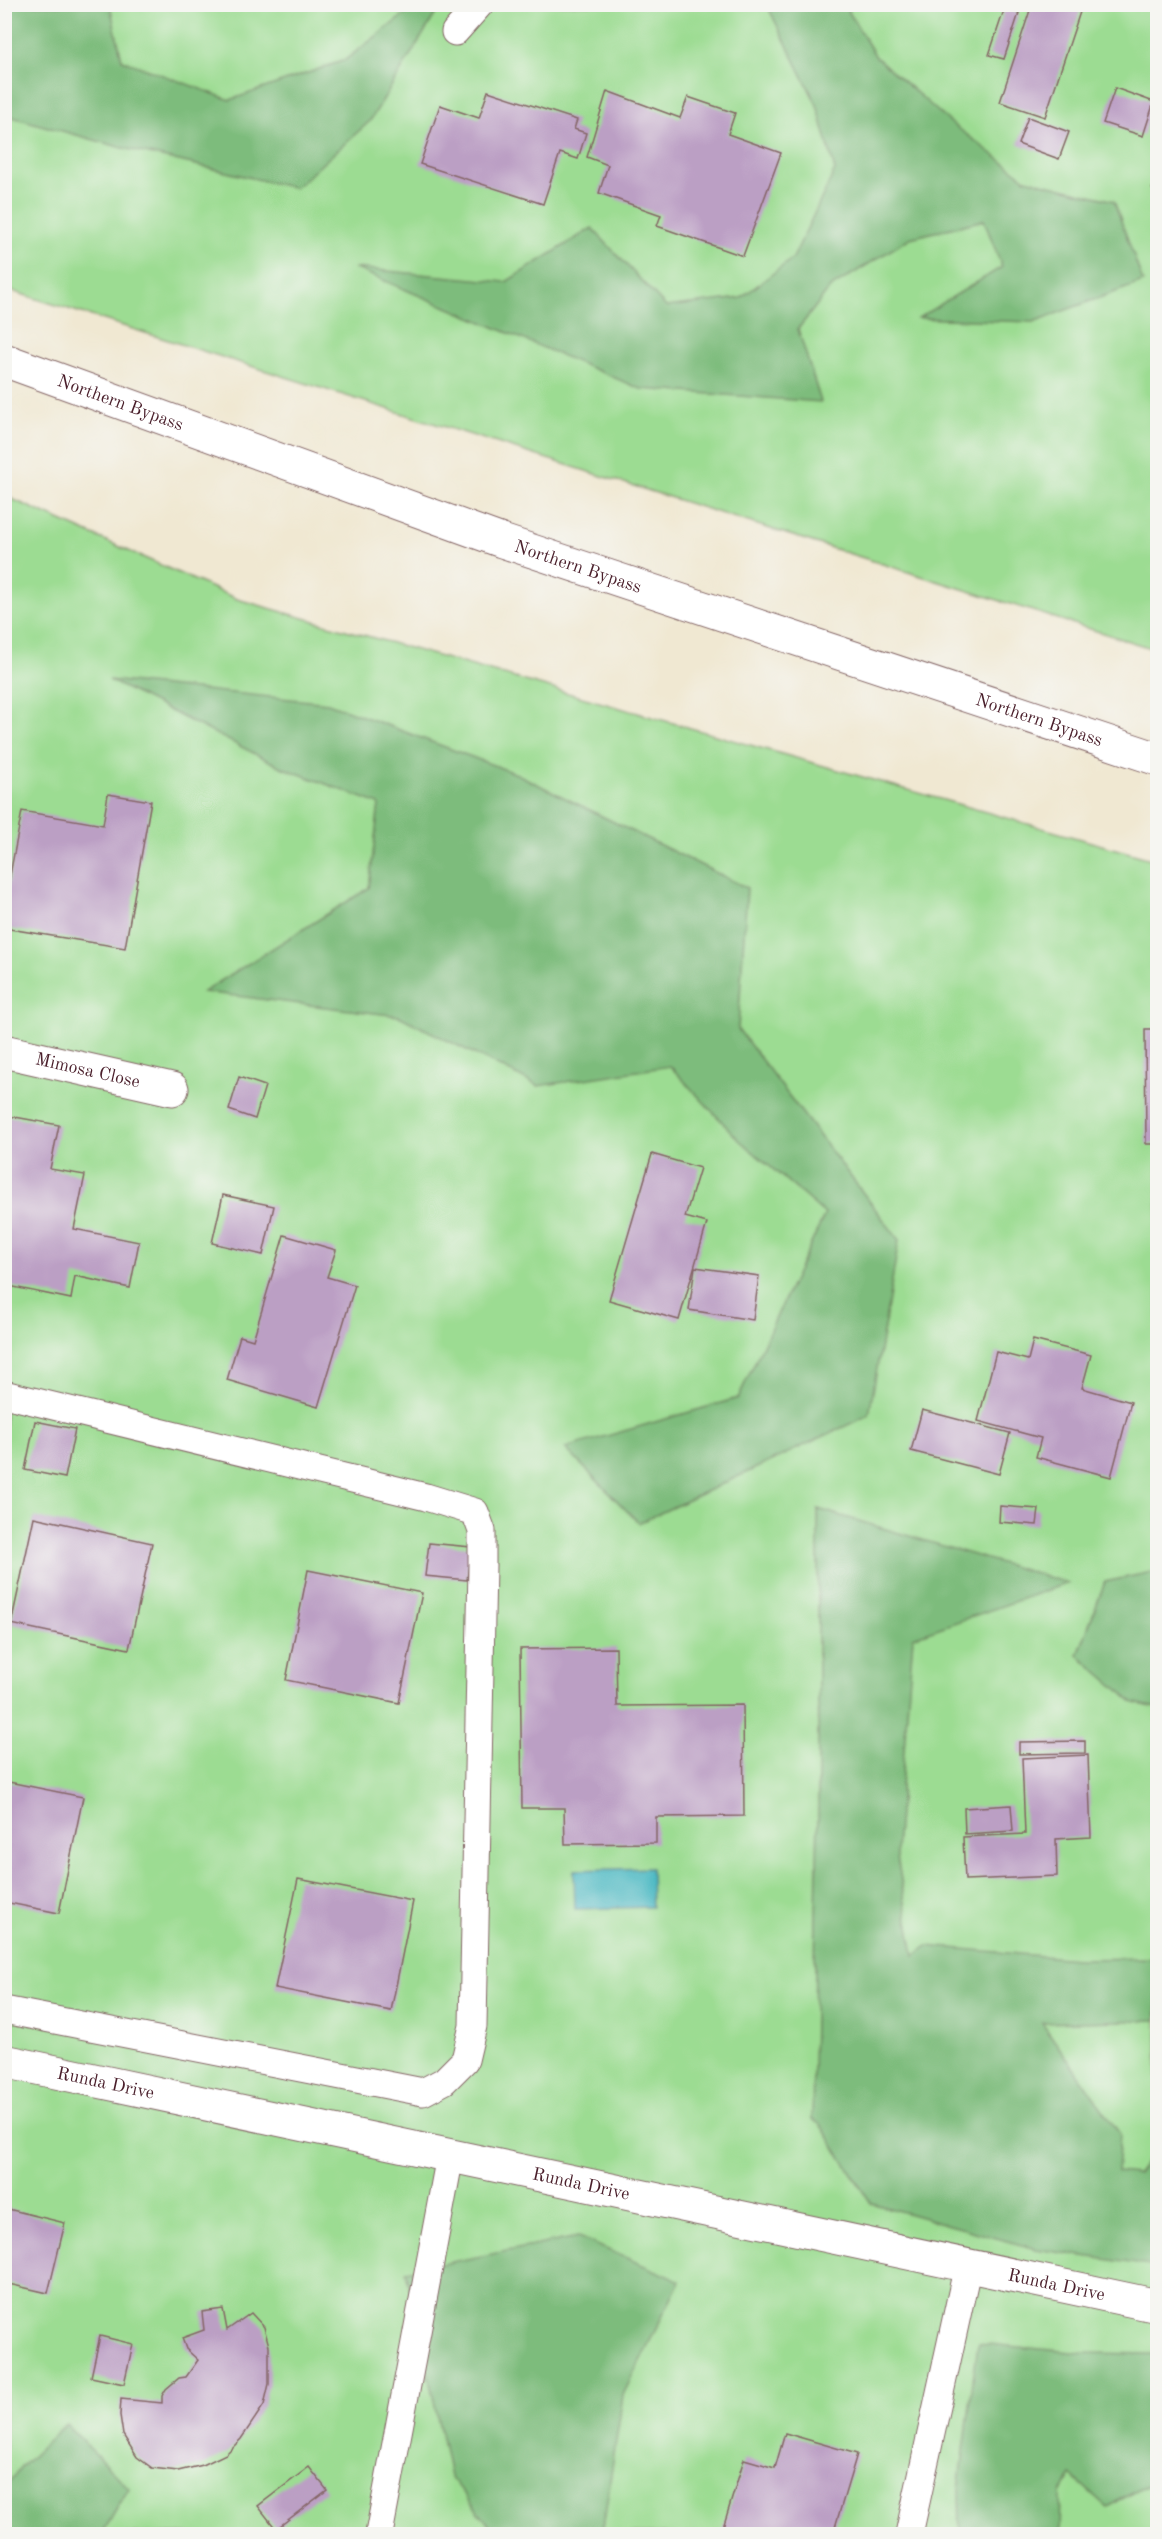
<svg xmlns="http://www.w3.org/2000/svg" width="1162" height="2539" font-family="'Old Standard TT',serif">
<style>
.green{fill:#9cdc92;stroke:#737e5e;stroke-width:1.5}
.forest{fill:#7dbc7c;stroke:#646e54;stroke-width:1.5}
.water{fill:#49b8c2;stroke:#4a6c76;stroke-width:1.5}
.building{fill:#bb9fc4}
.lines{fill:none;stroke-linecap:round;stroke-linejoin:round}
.lane-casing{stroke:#846565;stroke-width:29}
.street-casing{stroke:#846565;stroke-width:35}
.primary-casing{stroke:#846565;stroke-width:35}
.lane{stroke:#fff;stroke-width:27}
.street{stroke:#fff;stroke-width:33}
.primary{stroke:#fff;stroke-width:33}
.labels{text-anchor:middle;stroke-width:4.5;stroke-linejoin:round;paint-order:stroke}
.street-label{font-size:18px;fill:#4a1f2b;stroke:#f6f6f2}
</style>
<rect width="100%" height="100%" fill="#f6f6f2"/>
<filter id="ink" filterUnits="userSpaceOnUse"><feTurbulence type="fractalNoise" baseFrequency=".0167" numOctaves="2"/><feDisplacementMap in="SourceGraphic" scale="12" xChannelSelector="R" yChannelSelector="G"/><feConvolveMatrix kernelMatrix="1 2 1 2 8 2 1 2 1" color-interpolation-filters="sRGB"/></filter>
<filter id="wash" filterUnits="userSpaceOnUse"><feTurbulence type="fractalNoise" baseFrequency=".008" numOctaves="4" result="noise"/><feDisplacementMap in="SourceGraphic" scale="24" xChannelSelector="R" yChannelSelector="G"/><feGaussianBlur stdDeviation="1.35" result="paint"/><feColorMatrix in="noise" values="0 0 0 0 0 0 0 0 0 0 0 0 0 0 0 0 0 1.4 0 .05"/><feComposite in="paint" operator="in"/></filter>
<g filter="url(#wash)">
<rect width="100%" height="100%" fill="#f0e8d2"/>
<g class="green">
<polygon points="5,5 1157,5 1157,650 5,289"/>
<polygon points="5,496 237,599 1158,861 1157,2534 5,2534"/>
</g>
<g class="forest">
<polygon points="844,4 876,57 950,122 1026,179 1114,201 1143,282 1033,322 918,318 1002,267 984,220 910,238 830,288 798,329 821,402 641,389 354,268 506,282 592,228 666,307 741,298 793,258 835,170 817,105 767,5"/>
<polygon points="4,5 110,5 122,60 230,100 345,60 417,5 441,5 370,121 295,188 119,147 5,115"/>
<polygon points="109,680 328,703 517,774 747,888 738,1029 899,1240 869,1415 639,1523 565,1448 738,1398 825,1214 738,1139 670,1066 538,1086 399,1016 203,992 369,888 379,804 281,767"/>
<polygon points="818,1509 1068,1583 913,1637 896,1851 914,1955 927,1946 1077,1959 1157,1958 1157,2020 1042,2023 1120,2134 1117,2172 1137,2174 1157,2146 1157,2267 1036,2249 871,2203 820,2124 812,2120 818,1814"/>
<polygon points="1157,1571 1158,1571 1157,1708 1134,1703 1078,1655 1105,1582"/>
<polygon points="578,2237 680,2281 623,2395 602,2534 496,2534 450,2476 406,2271"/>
<polygon points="978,2343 1082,2353 1157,2354 1157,2480 1107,2507 1071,2475 1061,2493 1060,2534 960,2534 959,2489"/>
<polygon points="66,2424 129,2488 102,2534 5,2534 5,2488 22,2466"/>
</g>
<polygon class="water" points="651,1868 652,1907 575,1909 574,1870"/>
<g id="blocks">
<g class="building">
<polygon points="1032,4 1082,6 1045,117 1000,102"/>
<polygon points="1005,7 1019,13 1004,59 989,55"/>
<polygon points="1115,88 1154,102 1143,136 1103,123"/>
<polygon points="488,91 577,120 574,129 586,133 578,159 560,153 543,204 420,164 440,105 479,118"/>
<polygon points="607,91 680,118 688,97 735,113 728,134 781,153 743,256 657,226 661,215 599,193 608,165 587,157"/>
<polygon points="1028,117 1069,132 1059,159 1018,144"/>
<polygon points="1157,174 1158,174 1158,190 1152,189"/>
<polygon points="108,794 151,801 125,948 4,928 4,907 22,811 103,825"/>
<polygon points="1145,1029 1158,1029 1158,1144 1146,1144"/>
<polygon points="239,1077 265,1086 255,1119 229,1110"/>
<polygon points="4,1115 59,1125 50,1169 85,1175 74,1229 139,1242 130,1288 75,1276 71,1299 4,1285"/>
<polygon points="652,1154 700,1168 685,1217 707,1223 679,1320 609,1300"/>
<polygon points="223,1195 274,1206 263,1255 212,1243"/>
<polygon points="284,1235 336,1250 327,1277 355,1285 318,1407 227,1380 240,1336 253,1340"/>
<polygon points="695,1267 759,1276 753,1320 689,1310"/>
<polygon points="1033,1340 1091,1355 1082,1388 1131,1402 1111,1477 1036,1457 1041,1438 978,1421 996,1352 1028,1360"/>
<polygon points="922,1410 1010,1433 999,1474 911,1451"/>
<polygon points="35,1421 75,1429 65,1478 25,1470"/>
<polygon points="1000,1506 1039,1509 1037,1525 999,1522"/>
<polygon points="34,1517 152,1543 129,1649 11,1624"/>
<polygon points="429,1543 471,1547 467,1580 425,1576"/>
<polygon points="308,1570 422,1593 399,1703 286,1680"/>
<polygon points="616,1648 617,1706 743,1705 744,1816 656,1817 656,1843 565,1844 564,1808 522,1808 520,1649"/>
<polygon points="1085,1741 1085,1753 1019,1754 1019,1742"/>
<polygon points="1088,1755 1091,1837 1056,1839 1057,1876 965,1880 963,1837 1025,1834 1022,1758"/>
<polygon points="4,1781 83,1797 59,1913 4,1902"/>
<polygon points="1011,1805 1013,1831 965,1834 964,1808"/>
<polygon points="298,1879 413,1901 391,2011 275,1988"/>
<polygon points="4,2208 65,2223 48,2293 4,2283"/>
<polygon points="223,2309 227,2330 251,2313 264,2327 269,2346 269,2384 264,2405 241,2439 226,2454 203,2465 178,2471 152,2468 137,2457 123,2435 120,2415 121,2399 162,2403 162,2396 166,2389 179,2378 186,2377 198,2360 186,2349 182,2338 204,2330 202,2312"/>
<polygon points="100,2336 133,2344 124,2384 91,2377"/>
<polygon points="4,2339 10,2341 5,2360 4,2360"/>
<polygon points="785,2433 857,2454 833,2534 721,2534 744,2459 775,2468"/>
<polygon points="309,2467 327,2490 276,2529 258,2506"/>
<polygon points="1156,2513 1158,2534 1152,2534"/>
</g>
</g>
</g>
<g filter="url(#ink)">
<use href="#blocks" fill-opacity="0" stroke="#846565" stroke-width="1.5"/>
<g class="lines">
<g class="lane-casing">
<g id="lane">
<polyline points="455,32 480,4"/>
<polyline points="4,1394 426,1497 475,1512 482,1531 482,1565 473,2026 465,2060 444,2081 423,2092 4,2010"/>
<polyline points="379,2534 450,2156"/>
<polyline points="909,2534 968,2265"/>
</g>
</g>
<g class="street-casing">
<g id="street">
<path id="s1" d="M 4,1051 L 172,1089"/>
<path id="s2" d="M 4,2061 L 1158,2306"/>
</g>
</g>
<g class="primary-casing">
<g id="primary">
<path id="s3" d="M 4,360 L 502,541 L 1158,759"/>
</g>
</g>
<use href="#lane" class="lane"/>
<use href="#street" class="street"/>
<use href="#primary" class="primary"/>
</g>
</g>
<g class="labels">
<g class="street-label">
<text dy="6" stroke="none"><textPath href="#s3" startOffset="124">Northern Bypass</textPath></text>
<text dy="6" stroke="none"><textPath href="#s3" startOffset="610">Northern Bypass</textPath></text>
<text dy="6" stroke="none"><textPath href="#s3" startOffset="1096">Northern Bypass</textPath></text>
<text dy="6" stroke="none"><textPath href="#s1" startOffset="86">Mimosa Close</textPath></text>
<text dy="6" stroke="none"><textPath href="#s2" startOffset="104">Runda Drive</textPath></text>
<text dy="6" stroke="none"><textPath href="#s2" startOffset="590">Runda Drive</textPath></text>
<text dy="6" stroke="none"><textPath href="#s2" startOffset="1076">Runda Drive</textPath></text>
</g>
</g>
<rect width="1162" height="2539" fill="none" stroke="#f6f6f2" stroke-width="24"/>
</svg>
